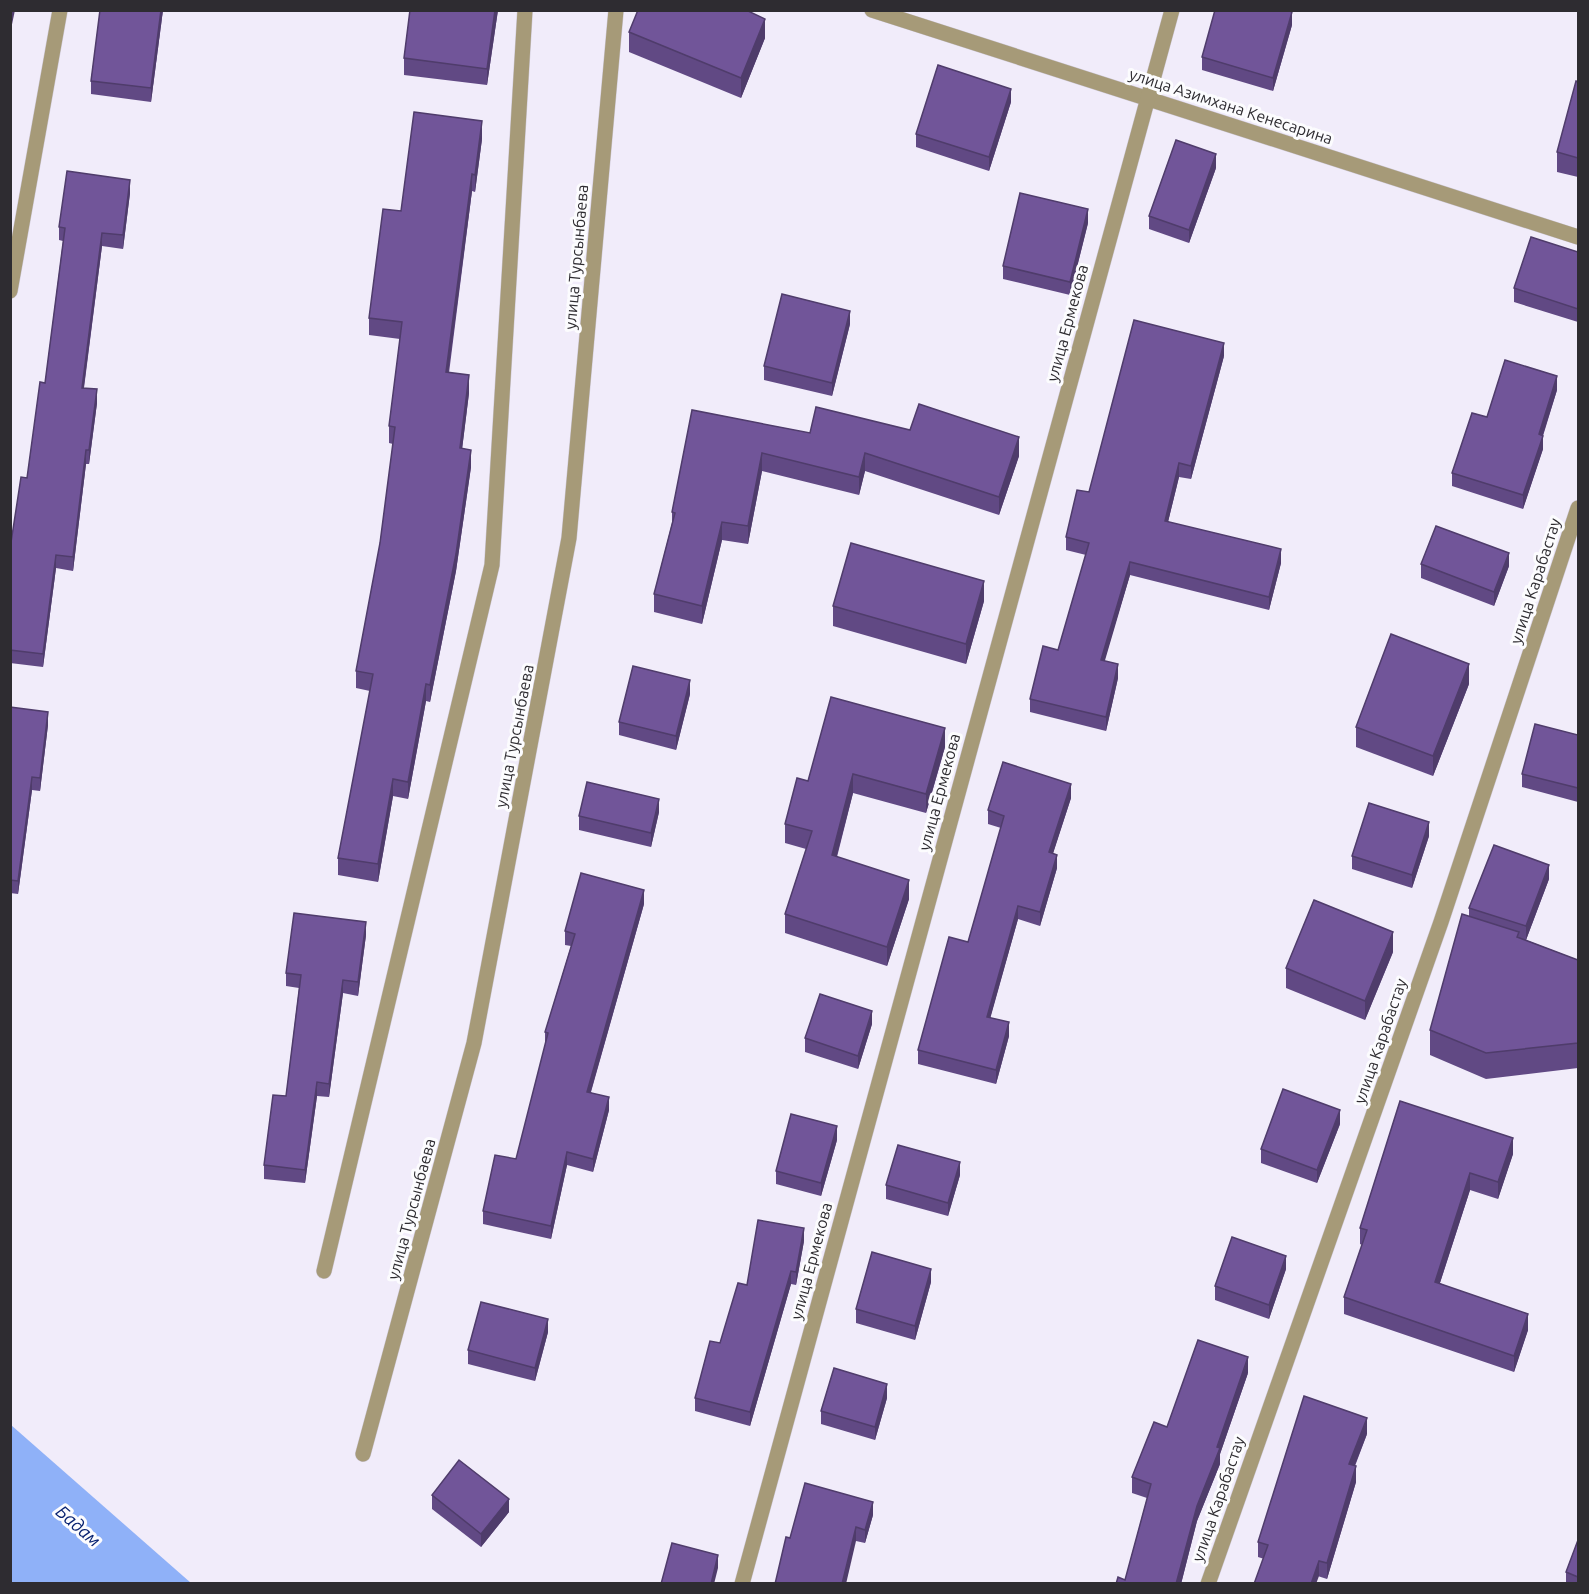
<svg xmlns="http://www.w3.org/2000/svg" width="1589" height="1594" font-family="Ubuntu,sans-serif">
<style>
.water{fill:#8fb1f8}
.lines{fill:none;stroke-linecap:round;stroke-linejoin:round}
.minor-casing{stroke:#cec9d6;stroke-width:16}
.minor{stroke:#a69a78;stroke-width:15}
.wall{fill:#614984}
.shaded-wall{fill:#4f3c6b}
.building{fill:#715599;stroke:#4f3c6b;stroke-width:1.5}
.labels{text-anchor:middle;stroke-width:6;stroke-linejoin:round;paint-order:stroke}
.street-label{font-size:16px;fill:#2e2c31;stroke:#fcfcfe}
.water-label{font-size:18px;font-style:italic;fill:#082271;stroke:#fcfcfe}
</style>
<rect width="100%" height="100%" fill="#f1ecfa"/>
<polygon class="water" points="11,1425 191,1583 11,1583"/>
<g class="lines">
<g class="minor-casing">
<g id="minor">
<polyline points="872,10 1578,237"/>
<polyline points="10,291 60,10"/>
<polyline points="324,1271 492,565 525,10"/>
<polyline points="363,1454 474,1043 569,538 616,10"/>
<polyline points="742,1584 1172,10"/>
<polyline points="1208,1584 1441,922 1578,508"/>
</g>
</g>
<use href="#minor" class="minor"/>
</g>
<g class="wall">
<polygon points="100,10 163,10 151,102 91,94 91,81"/>
<polygon points="410,10 498,10 487,85 404,75 404,58"/>
<polygon points="1292,25 1273,91 1202,70 1202,57"/>
<polygon points="629,32 765,38 741,98 629,52"/>
<polygon points="1578,82 1578,177 1557,172 1557,152"/>
<polygon points="1011,102 989,171 916,147 916,134"/>
<polygon points="482,139 475,192 472,191 449,373 469,393 462,449 471,467 456,571 430,702 426,701 408,799 393,796 378,882 338,875 338,858 370,691 356,688 356,671 380,543 393,444 389,443 389,426 400,339 369,335 369,318 401,211"/>
<polygon points="1216,168 1189,243 1149,229 1149,216"/>
<polygon points="130,193 123,249 102,246 84,388 97,403 89,464 86,464 73,571 56,568 43,667 10,663 10,549 27,478 45,383 63,241 59,240 59,227"/>
<polygon points="1088,223 1070,295 1003,279 1003,266"/>
<polygon points="1578,252 1578,322 1514,302 1514,288"/>
<polygon points="850,324 832,396 764,380 764,366"/>
<polygon points="1224,356 1191,479 1179,477 1168,522 1281,563 1269,610 1130,575 1104,661 1118,678 1106,731 1030,712 1030,699 1058,650 1086,555 1066,550 1066,537 1089,492"/>
<polygon points="1557,390 1543,436 1543,449 1523,509 1452,486 1452,473 1487,417"/>
<polygon points="692,410 810,433 1019,456 999,515 865,471 859,495 762,471 748,544 722,540 702,624 654,612 654,594 672,523 672,512"/>
<polygon points="1421,564 1509,566 1494,606 1421,578"/>
<polygon points="984,601 966,664 833,626 833,606"/>
<polygon points="1469,684 1433,776 1356,747 1356,727"/>
<polygon points="690,694 676,750 619,735 619,722"/>
<polygon points="10,707 48,725 40,791 32,790 18,894 10,893"/>
<polygon points="1578,735 1578,802 1522,787 1522,774"/>
<polygon points="945,747 926,813 853,793 837,857 909,899 887,966 785,933 785,914 806,849 785,843 785,824 808,781"/>
<polygon points="1071,798 1053,853 1057,868 1040,926 1018,919 990,1018 1009,1036 996,1084 918,1064 918,1050 968,942 1001,828 988,824 988,810"/>
<polygon points="659,812 651,847 579,830 579,816"/>
<polygon points="1429,836 1412,888 1352,869 1352,856"/>
<polygon points="1549,879 1526,940 1578,960 1578,1068 1486,1079 1430,1055 1430,1030 1469,916 1469,908"/>
<polygon points="644,904 591,1092 609,1110 593,1172 567,1165 551,1239 483,1224 483,1211 516,1159 545,1045 545,1032 571,946 565,945 565,931"/>
<polygon points="366,935 358,996 343,993 329,1097 317,1096 305,1183 264,1179 264,1165 286,1096 299,988 286,986 286,973"/>
<polygon points="1393,952 1365,1020 1286,988 1286,968"/>
<polygon points="872,1024 858,1069 805,1052 805,1038"/>
<polygon points="1400,1101 1513,1154 1498,1199 1470,1190 1440,1283 1528,1330 1514,1372 1344,1314 1344,1297 1362,1245 1360,1244 1360,1228"/>
<polygon points="1340,1124 1317,1183 1261,1163 1261,1149"/>
<polygon points="837,1140 821,1196 776,1184 776,1171"/>
<polygon points="960,1175 948,1216 886,1199 886,1185"/>
<polygon points="804,1241 796,1285 791,1284 750,1426 695,1411 695,1398 720,1343 747,1285"/>
<polygon points="1286,1269 1269,1319 1215,1300 1215,1286"/>
<polygon points="931,1282 915,1340 856,1323 856,1309"/>
<polygon points="548,1332 535,1381 468,1364 468,1350"/>
<polygon points="1248,1373 1220,1454 1220,1464 1197,1521 1181,1584 1116,1584 1125,1580 1147,1498 1132,1493 1132,1477"/>
<polygon points="887,1398 875,1440 821,1424 821,1411"/>
<polygon points="1367,1434 1355,1466 1356,1482 1327,1579 1258,1557 1258,1542"/>
<polygon points="432,1495 509,1512 481,1547 432,1509"/>
<polygon points="873,1515 865,1543 856,1541 790,1538"/>
<polygon points="1578,1540 1578,1584 1566,1584 1566,1572"/>
</g>
<g class="shaded-wall">
<polygon points="12,10 15,10 10,34 10,21"/>
<polygon points="161,10 163,10 151,102 151,88"/>
<polygon points="495,10 498,10 487,85 487,69"/>
<polygon points="1292,12 1292,25 1273,91 1273,78"/>
<polygon points="765,19 765,38 741,98 741,78"/>
<polygon points="1011,89 1011,102 989,171 989,157"/>
<polygon points="482,121 482,139 475,192 475,175"/>
<polygon points="1216,154 1216,168 1189,243 1189,230"/>
<polygon points="472,174 472,191 446,390 446,372"/>
<polygon points="130,180 130,193 123,249 123,235"/>
<polygon points="1088,209 1088,223 1070,295 1070,282"/>
<polygon points="102,233 102,246 82,401 82,388"/>
<polygon points="850,311 850,324 832,396 832,383"/>
<polygon points="1224,343 1224,356 1191,479 1191,466"/>
<polygon points="469,375 469,393 460,466 460,448"/>
<polygon points="1557,376 1557,390 1540,444 1543,436 1543,449 1523,509 1523,495 1539,434"/>
<polygon points="97,389 97,403 89,464 89,450"/>
<polygon points="1019,437 1019,456 999,515 999,497"/>
<polygon points="86,450 86,464 73,571 73,557"/>
<polygon points="471,450 471,467 456,571 430,702 430,685"/>
<polygon points="762,453 762,471 748,544 748,526"/>
<polygon points="865,453 865,471 859,495 859,477"/>
<polygon points="1179,463 1179,477 1165,534 1165,521"/>
<polygon points="722,522 722,540 702,624 702,606"/>
<polygon points="1281,549 1281,563 1269,610 1269,597"/>
<polygon points="1509,553 1509,566 1494,606 1494,592"/>
<polygon points="56,555 56,568 43,667 43,654"/>
<polygon points="1130,562 1130,575 1101,674 1101,660"/>
<polygon points="984,581 984,601 966,664 966,644"/>
<polygon points="1118,664 1118,678 1106,731 1106,717"/>
<polygon points="1469,664 1469,684 1433,776 1433,756"/>
<polygon points="690,680 690,694 676,750 676,736"/>
<polygon points="426,684 426,701 408,799 408,782"/>
<polygon points="48,712 48,725 40,791 40,778"/>
<polygon points="945,728 945,747 926,813 926,794"/>
<polygon points="853,774 853,793 832,874 832,855"/>
<polygon points="32,777 32,790 18,894 18,881"/>
<polygon points="393,779 393,796 378,882 378,864"/>
<polygon points="1071,784 1071,798 1049,866 1049,852"/>
<polygon points="659,799 659,812 651,847 651,833"/>
<polygon points="1429,822 1429,836 1412,888 1412,875"/>
<polygon points="1057,855 1057,868 1040,926 1040,912"/>
<polygon points="1549,865 1549,879 1526,940 1526,926"/>
<polygon points="909,880 909,899 887,966 887,947"/>
<polygon points="644,890 644,904 587,1105 587,1092"/>
<polygon points="1018,906 1018,919 987,1030 987,1017"/>
<polygon points="366,922 366,935 358,996 358,982"/>
<polygon points="1393,932 1393,952 1365,1020 1365,1001"/>
<polygon points="343,980 343,993 329,1097 329,1084"/>
<polygon points="872,1011 872,1024 858,1069 858,1056"/>
<polygon points="1009,1022 1009,1036 996,1084 996,1070"/>
<polygon points="317,1082 317,1096 305,1183 305,1170"/>
<polygon points="609,1097 609,1110 593,1172 593,1159"/>
<polygon points="1340,1110 1340,1124 1317,1183 1317,1170"/>
<polygon points="837,1126 837,1140 821,1196 821,1183"/>
<polygon points="1513,1138 1513,1154 1498,1199 1498,1182"/>
<polygon points="567,1152 567,1165 551,1239 551,1226"/>
<polygon points="960,1162 960,1175 948,1216 948,1203"/>
<polygon points="1470,1173 1470,1190 1435,1298 1435,1282"/>
<polygon points="804,1228 804,1241 796,1285 796,1272"/>
<polygon points="1286,1256 1286,1269 1269,1319 1269,1305"/>
<polygon points="931,1269 931,1282 915,1340 915,1326"/>
<polygon points="791,1271 791,1284 750,1426 750,1412"/>
<polygon points="1528,1314 1528,1330 1514,1372 1514,1356"/>
<polygon points="548,1319 548,1332 535,1381 535,1368"/>
<polygon points="1248,1357 1248,1373 1220,1454 1220,1464 1197,1521 1181,1584 1176,1584 1197,1506"/>
<polygon points="887,1384 887,1398 875,1440 875,1427"/>
<polygon points="1367,1418 1367,1434 1349,1480 1349,1464"/>
<polygon points="1356,1466 1356,1482 1327,1579 1327,1563"/>
<polygon points="509,1499 509,1512 481,1547 481,1534"/>
<polygon points="873,1502 873,1515 865,1543 865,1530"/>
<polygon points="856,1527 856,1541 846,1584 842,1584"/>
<polygon points="718,1555 718,1568 714,1584 711,1584"/>
<polygon points="1319,1561 1319,1576 1316,1584 1311,1584"/>
</g>
<g class="building">
<polygon points="100,10 161,10 151,88 91,81"/>
<polygon points="410,10 495,10 487,69 404,58"/>
<polygon points="638,10 746,10 765,19 741,78 629,32"/>
<polygon points="1215,10 1287,10 1292,12 1273,78 1202,57"/>
<polygon points="938,65 1011,89 989,157 916,134"/>
<polygon points="1576,81 1578,82 1578,158 1557,152"/>
<polygon points="414,112 482,121 475,175 472,174 446,372 469,375 460,448 471,450 456,554 430,685 426,684 408,782 393,779 378,864 338,858 373,674 356,671 380,543 395,427 389,426 402,322 369,318 383,209 401,211"/>
<polygon points="1176,140 1216,154 1189,230 1149,216"/>
<polygon points="67,171 130,180 123,235 102,233 82,388 97,389 89,450 86,450 73,557 56,555 43,654 10,650 10,549 21,477 27,478 40,382 45,383 65,228 59,227"/>
<polygon points="1020,193 1088,209 1070,282 1003,266"/>
<polygon points="1531,237 1578,252 1578,309 1514,288"/>
<polygon points="782,294 850,311 832,383 764,366"/>
<polygon points="1134,320 1224,343 1191,466 1179,463 1165,521 1281,549 1269,597 1130,562 1101,660 1118,664 1106,717 1030,699 1043,646 1058,650 1089,543 1066,537 1077,490 1089,492"/>
<polygon points="1505,360 1557,376 1539,434 1543,436 1523,495 1452,473 1472,413 1487,417"/>
<polygon points="919,404 1019,437 999,497 865,453 859,477 762,453 748,526 722,522 702,606 654,594 675,513 672,512 692,410 810,433 816,407 910,430"/>
<polygon points="1436,526 1509,553 1494,592 1421,564"/>
<polygon points="851,543 984,581 966,644 833,606"/>
<polygon points="1391,634 1469,664 1433,756 1356,727"/>
<polygon points="633,666 690,680 676,736 619,722"/>
<polygon points="831,697 945,728 926,794 853,774 832,855 909,880 887,947 785,914 812,831 785,824 797,778 808,781"/>
<polygon points="10,707 48,712 40,778 32,777 18,881 10,880"/>
<polygon points="1535,724 1578,735 1578,788 1522,774"/>
<polygon points="1003,762 1071,784 1049,852 1057,855 1040,912 1018,906 987,1017 1009,1022 996,1070 918,1050 949,937 968,942 1004,816 988,810"/>
<polygon points="587,782 659,799 651,833 579,816"/>
<polygon points="1369,803 1429,822 1412,875 1352,856"/>
<polygon points="1494,845 1549,865 1526,926 1469,908"/>
<polygon points="581,873 644,890 587,1092 609,1097 593,1159 567,1152 551,1226 483,1211 495,1155 516,1159 548,1033 545,1032 575,934 565,931"/>
<polygon points="1314,900 1393,932 1365,1001 1286,968"/>
<polygon points="294,913 366,922 358,982 343,980 329,1084 317,1082 305,1170 264,1165 273,1095 286,1096 301,975 286,973"/>
<polygon points="1462,914 1519,932 1517,937 1578,960 1578,1043 1486,1053 1430,1030"/>
<polygon points="820,994 872,1011 858,1056 805,1038"/>
<polygon points="1283,1089 1340,1110 1317,1170 1261,1149"/>
<polygon points="1400,1101 1513,1138 1498,1182 1470,1173 1435,1282 1528,1314 1514,1356 1344,1297 1367,1230 1360,1228"/>
<polygon points="791,1114 837,1126 821,1183 776,1171"/>
<polygon points="898,1145 960,1162 948,1203 886,1185"/>
<polygon points="758,1220 804,1228 796,1272 791,1271 750,1412 695,1398 710,1341 720,1343 738,1283 747,1285"/>
<polygon points="1232,1237 1286,1256 1269,1305 1215,1286"/>
<polygon points="872,1252 931,1269 915,1326 856,1309"/>
<polygon points="481,1302 548,1319 535,1368 468,1350"/>
<polygon points="1198,1340 1248,1357 1217,1447 1220,1448 1197,1506 1176,1584 1116,1584 1118,1577 1125,1580 1151,1484 1132,1477 1154,1422 1167,1427"/>
<polygon points="834,1368 887,1384 875,1427 821,1411"/>
<polygon points="1304,1396 1367,1418 1349,1464 1356,1466 1327,1563 1319,1561 1311,1584 1254,1584 1268,1545 1258,1542"/>
<polygon points="459,1460 509,1499 481,1534 432,1495"/>
<polygon points="805,1483 873,1502 865,1530 856,1527 842,1584 775,1584 786,1537 790,1538"/>
<polygon points="1578,1540 1578,1577 1566,1572"/>
<polygon points="672,1543 718,1555 711,1584 661,1584"/>
</g>
<g class="labels">
<g class="street-label">
<text transform="translate(1231 106) rotate(18)" y="6">улица Азимхана Кенесарина</text>
<text transform="translate(576 257) rotate(-85)" y="6">улица Турсынбаева</text>
<text transform="translate(1067 323) rotate(-75)" y="6">улица Ермекова</text>
<text transform="translate(1535 581) rotate(-72)" y="6">улица Карабастау</text>
<text transform="translate(514 736) rotate(-79)" y="6">улица Турсынбаева</text>
<text transform="translate(939 792) rotate(-75)" y="6">улица Ермекова</text>
<text transform="translate(1380 1041) rotate(-71)" y="6">улица Карабастау</text>
<text transform="translate(411 1209) rotate(-75)" y="6">улица Турсынбаева</text>
<text transform="translate(811 1261) rotate(-75)" y="6">улица Ермекова</text>
<text transform="translate(1218 1499) rotate(-71)" y="6">улица Карабастау</text>
</g>
<g class="water-label">
<text transform="translate(78 1526) rotate(41)" y="6">Бадам</text>
</g>
</g>
<rect width="1589" height="1594" fill="none" stroke="#2e2c31" stroke-width="24"/>
</svg>
